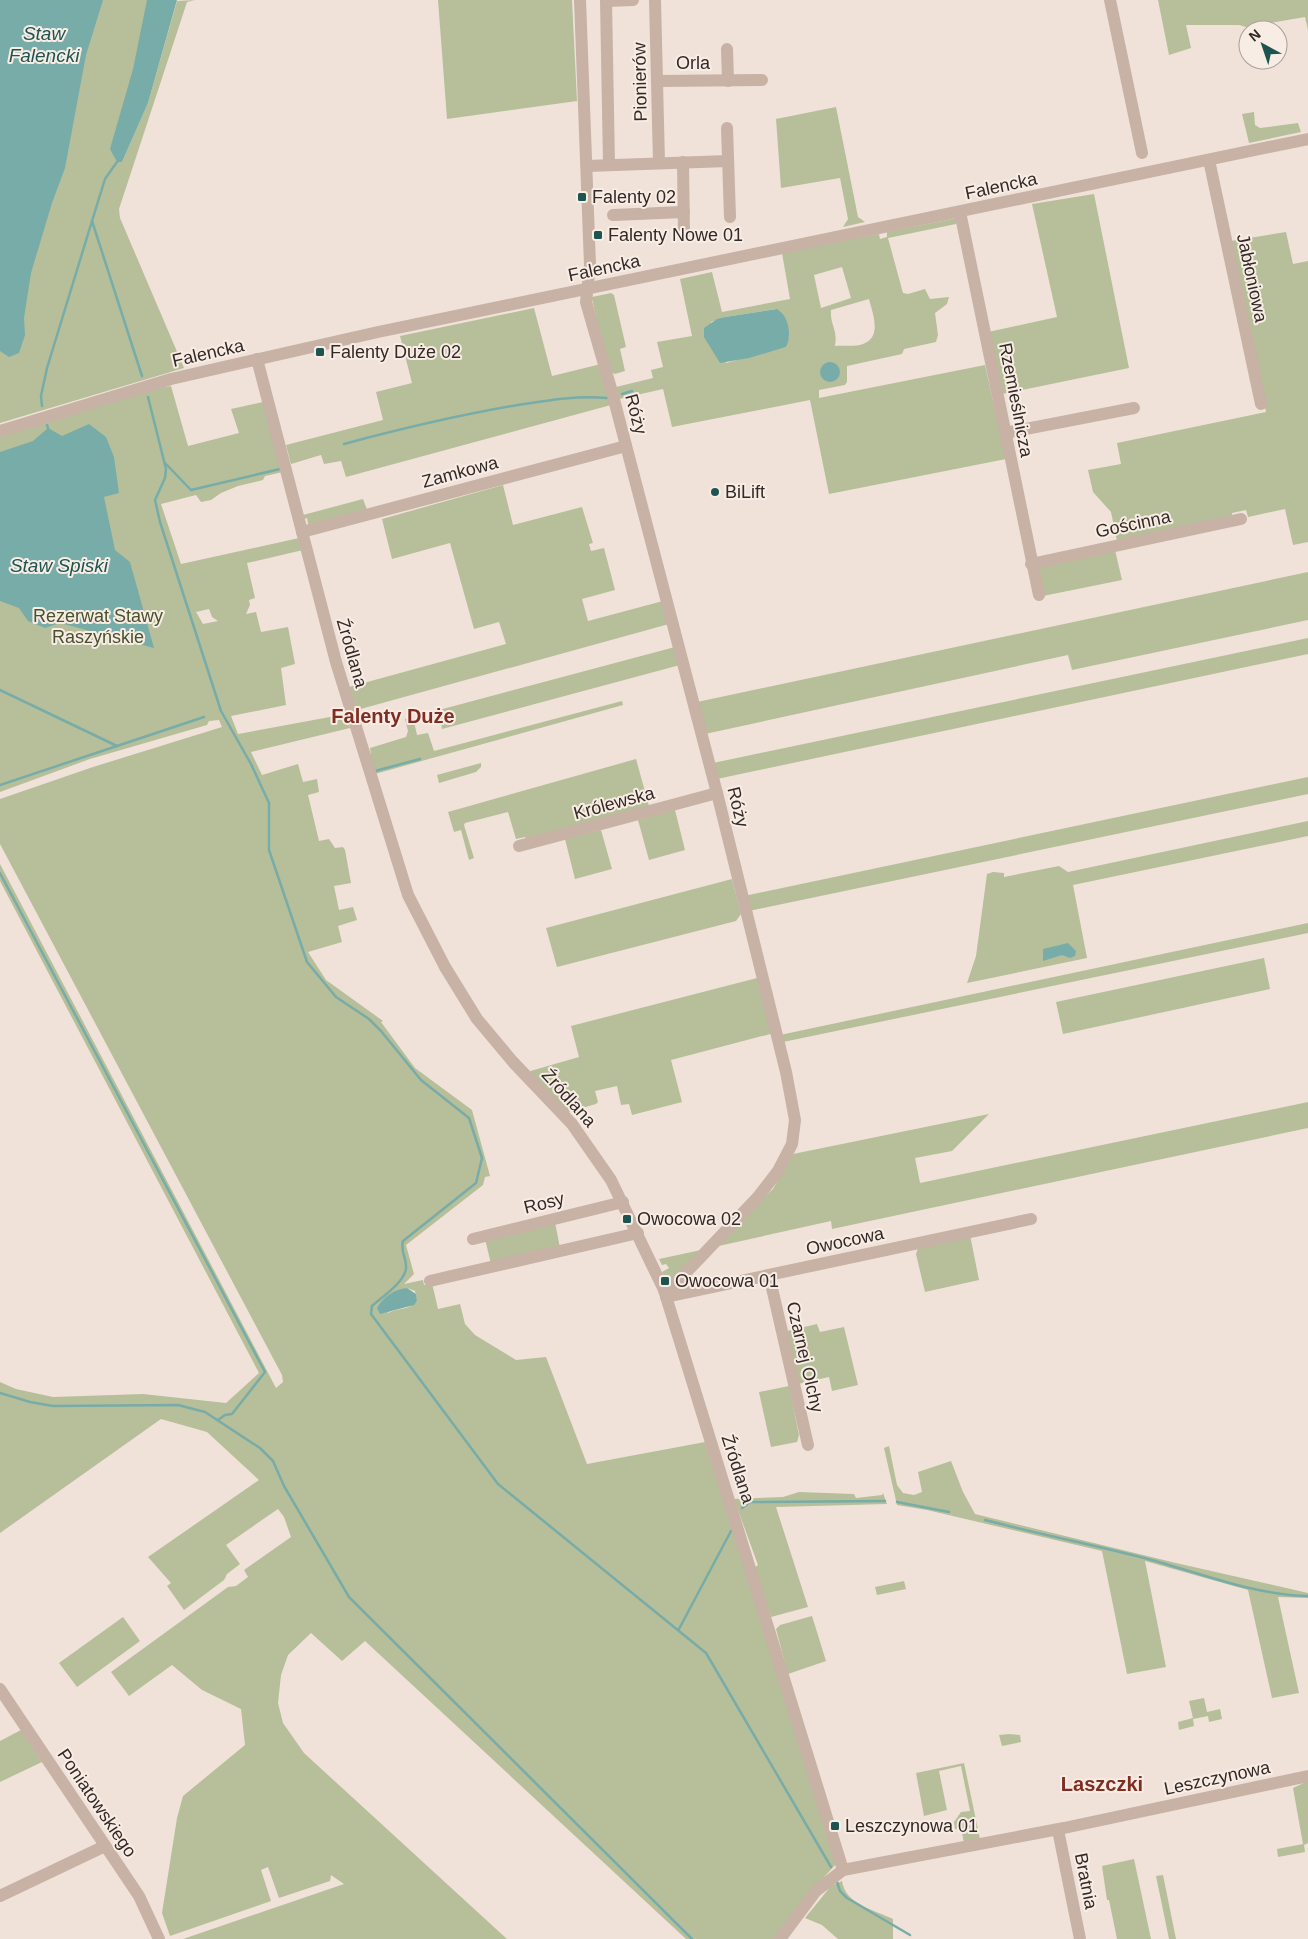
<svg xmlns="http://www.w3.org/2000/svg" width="1308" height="1939" font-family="Arial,sans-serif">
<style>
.green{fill:#b6bf99;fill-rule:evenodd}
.water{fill:#78aca8}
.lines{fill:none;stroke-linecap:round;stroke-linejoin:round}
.stream{stroke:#78aca8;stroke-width:2.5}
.minor{stroke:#c8b1a5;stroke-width:12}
.poi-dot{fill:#1d5451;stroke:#f8ede5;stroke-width:2}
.labels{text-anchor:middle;stroke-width:4;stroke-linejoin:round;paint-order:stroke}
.street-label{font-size:18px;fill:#342926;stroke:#f8ede5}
.poi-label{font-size:18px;fill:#342926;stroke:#f8ede5;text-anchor:start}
.park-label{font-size:18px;fill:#48512b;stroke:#f8ede5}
.water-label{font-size:19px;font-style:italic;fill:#1d5451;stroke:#f8ede5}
.quarter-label{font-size:20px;font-weight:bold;fill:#802d22;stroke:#f8ede5}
</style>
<rect width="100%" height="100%" fill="#f0e2d9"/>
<g class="green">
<polygon points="0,0 160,0 115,158 117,162 122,162 148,103 177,1 195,0 187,2 119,209 120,218 184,368 0,423"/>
<polygon points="438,0 572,0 577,101 447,119"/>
<polygon points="1158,0 1308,0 1308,30 1305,17 1246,27 1239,25 1186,25 1191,48 1169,55"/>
<polygon points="836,107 858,217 865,222 843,227 848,219 840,178 781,188 776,119"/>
<polygon points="1254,112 1255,125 1260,128 1298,123 1301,132 1249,143 1242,114"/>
<polygon points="1094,194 1129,368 1002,394 988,332 1057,317 1032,204"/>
<path d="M 957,218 L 956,224 L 888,238 L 903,293 L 908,294 L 925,289 L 930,299 L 949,297 L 947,304 L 935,313 L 938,335 L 936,342 L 904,349 L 902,354 L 847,366 L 847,382 L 845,385 L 819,390 L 819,398 L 985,365 L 1006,459 L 829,494 L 810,400 L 672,427 L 663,389 L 619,399 L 616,387 L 653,378 L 651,370 L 663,367 L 657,342 L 692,336 L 680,279 L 712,272 L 722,312 L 790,299 L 782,253 L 879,234 L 880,239 L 887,237 L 887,232 ZM 842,267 L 851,298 L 821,308 L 814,275 ZM 869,299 C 872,312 883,337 863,344 C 855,347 844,345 835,346 C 838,329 830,326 831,310 ZM 776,309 L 780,311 L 789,335 L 786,347 L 726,363 L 711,322 L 725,317 Z"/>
<polygon points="1286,232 1293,264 1308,261 1308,542 1293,545 1285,509 1248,517 1246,510 1232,513 1232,517 1117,541 1111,512 1093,492 1088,470 1121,464 1117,443 1266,412 1231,241"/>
<polygon points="611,293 614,295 626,347 620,349 625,371 615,374 609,371 592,299 592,297"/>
<polygon points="534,308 552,376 601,364 611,405 346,477 341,461 324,464 321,455 291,464 286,445 383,420 376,392 412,383 400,336"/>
<path d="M 171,386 L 188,446 L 239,433 L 231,409 L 263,402 L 283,472 L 265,476 L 263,480 L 238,486 L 221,493 L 211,500 L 201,502 L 196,495 L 161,504 L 181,564 L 299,538 L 303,550 L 247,563 L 255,598 L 249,600 L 250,605 L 246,614 L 256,612 L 261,632 L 288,627 L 295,664 L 281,668 L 286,705 L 231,716 L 238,734 L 346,714 L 350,728 L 251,752 L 262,775 L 298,764 L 303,782 L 317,779 L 319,792 L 308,795 L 319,841 L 329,839 L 335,848 L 343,847 L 345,850 L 351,883 L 334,886 L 339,910 L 353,907 L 357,920 L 338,926 L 342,942 L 308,952 L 326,980 L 383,1021 L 381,1022 L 415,1068 L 472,1110 L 490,1176 L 485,1177 L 483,1185 L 406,1245 L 414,1274 L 404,1284 L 423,1280 L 424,1285 L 432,1283 L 438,1309 L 460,1304 L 465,1324 L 475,1335 L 516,1360 L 546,1357 L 587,1464 L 705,1442 L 838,1862 L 802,1901 L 774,1939 L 686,1939 L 365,1641 L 342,1661 L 311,1633 L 288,1655 L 281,1675 L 278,1703 L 283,1723 L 304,1753 L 507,1939 L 183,1939 L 344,1884 L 331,1875 L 330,1881 L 279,1898 L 268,1867 L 261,1870 L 271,1901 L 170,1936 L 162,1913 L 177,1818 L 183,1796 L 245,1745 L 241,1709 L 202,1690 L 172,1665 L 129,1696 L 111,1672 L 228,1587 L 236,1586 L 248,1577 L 244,1570 L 291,1537 L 284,1517 L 278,1509 L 226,1545 L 240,1564 L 227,1574 L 224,1580 L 184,1610 L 167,1586 L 171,1583 L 148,1557 L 259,1480 L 207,1432 L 161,1419 L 0,1533 L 0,1382 L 16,1389 L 53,1397 L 143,1394 L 226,1403 L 259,1373 L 0,881 L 0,864 L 276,1388 L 283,1382 L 282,1375 L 0,844 L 0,799 L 93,767 L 222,727 L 219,720 L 209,721 L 207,725 L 90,759 L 0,792 L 0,436 L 147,390 ZM 209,609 L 212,617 L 218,621 L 203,624 L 196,612 ZM 407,1288 L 415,1291 L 417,1301 C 409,1311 397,1307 387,1314 Z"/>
<polygon points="503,485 513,525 582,507 593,543 589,544 591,551 604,548 615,590 582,599 588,621 663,601 669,624 357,710 349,687 506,644 499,622 474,629 450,543 392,559 382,519"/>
<polygon points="363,499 368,512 309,528 307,518 304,519 303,515"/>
<polygon points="1115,550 1122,580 1043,596 1037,567"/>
<polygon points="1308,572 1308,620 1072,670 1068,655 705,734 697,702"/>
<polygon points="1308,638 1308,654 717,779 713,763"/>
<polygon points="675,647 680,665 442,729 439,710"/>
<polygon points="622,701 623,705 375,774 369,756 371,754 370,748 406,737 408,731 405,719 413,717 417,735 428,733 434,751"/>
<polygon points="636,759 649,806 526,839 525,837 516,839 508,812 465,823 464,825 474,858 469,860 461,830 454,832 448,812"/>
<polygon points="481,763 481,767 476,772 439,783 437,775"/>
<polygon points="1308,777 1308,794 749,911 744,896"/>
<polygon points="675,810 685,850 649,860 638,820"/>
<polygon points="1308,821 1308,836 1073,885 1087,958 967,983 976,956 987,874 993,872 1004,873 1004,877 1059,866 1068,872"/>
<polygon points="601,830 612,869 575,879 565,839"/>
<polygon points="732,879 741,914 736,921 557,967 546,928"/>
<polygon points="1308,923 1308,933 783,1042 780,1035"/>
<polygon points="1264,958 1270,989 1063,1034 1056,1002"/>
<polygon points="761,977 774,1033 671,1060 682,1102 632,1115 629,1104 621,1105 617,1086 595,1091 598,1102 596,1104 568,1112 527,1072 579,1057 571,1026"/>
<polygon points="1308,1102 1308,1128 832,1229 831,1221 714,1247 773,1189 793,1154 989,1114 952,1151 915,1158 920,1183"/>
<polygon points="555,1222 560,1248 491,1264 485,1239"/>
<polygon points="970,1235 979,1280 925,1292 916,1254 918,1248"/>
<polygon points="701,1250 676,1279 667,1282 662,1272 669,1268 666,1264 662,1265 659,1259"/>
<polygon points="817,1324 820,1332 844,1327 858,1385 832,1391 829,1377 798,1384 787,1331"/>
<polygon points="789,1386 799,1435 797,1442 771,1447 759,1392"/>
<polygon points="889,1446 897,1485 903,1493 914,1495 922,1492 918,1472 951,1461 963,1492 975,1514 1176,1563 1308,1593 1308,1598 1278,1597 1299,1693 1272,1698 1248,1590 1145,1561 1166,1667 1127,1674 1102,1551 927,1510 897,1505 884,1448"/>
<polygon points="799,1492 854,1494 856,1498 882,1495 883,1493 887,1504 776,1507 808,1607 771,1617 754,1568 758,1565 734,1499 783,1497"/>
<polygon points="904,1581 906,1589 877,1595 875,1587"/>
<polygon points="812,1616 826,1661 788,1674 776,1629 780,1625"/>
<polygon points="123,1617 140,1641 77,1687 59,1663"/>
<polygon points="1204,1698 1207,1712 1220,1709 1222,1719 1209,1722 1208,1716 1193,1719 1194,1726 1179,1730 1178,1722 1193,1718 1189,1701"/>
<polygon points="21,1730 42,1762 0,1782 0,1741"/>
<polygon points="1009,1734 1020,1735 1021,1742 1002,1746 999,1735"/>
<polygon points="964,1763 980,1839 964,1843 961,1828 955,1829 954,1822 961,1812 970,1811 961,1766 939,1771 947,1810 924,1816 916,1773"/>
<polygon points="1308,1781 1308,1843 1304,1845 1305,1852 1278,1857 1277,1849 1303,1844 1293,1788"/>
<polygon points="1134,1859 1151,1939 1117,1939 1109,1900 1107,1900 1102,1866"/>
<polygon points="1163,1875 1176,1939 1169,1939 1156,1876"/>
<path d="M 842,1881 C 845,1904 874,1910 893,1919 L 893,1939 L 838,1939 L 822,1925 L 805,1918 L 831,1886 Z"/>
</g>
<g class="water">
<polygon points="0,0 103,0 86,55 65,168 52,203 31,273 24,318 25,335 19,353 9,357 0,351"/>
<polygon points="147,0 177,0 148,103 122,162 117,162 110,149 133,69"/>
<path d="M 777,309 C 789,316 792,336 786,347 L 749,358 L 720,363 L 704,337 L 704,328 L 717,319 L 725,317 Z"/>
<circle cx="830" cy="372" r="10"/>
<polygon points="89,424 106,437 114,457 119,493 104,497 115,550 130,562 154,648 60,623 45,628 28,621 19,608 0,601 0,452 33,441 48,428 62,436"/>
<polygon points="1068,943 1076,951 1075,956 1070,958 1062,955 1043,961 1043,949"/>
<path d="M 407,1288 L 416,1294 L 417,1301 L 414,1305 L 380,1314 L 377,1308 C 383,1297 395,1289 407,1288 Z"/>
</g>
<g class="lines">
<g class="stream">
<polyline points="92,221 142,376"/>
<polyline points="622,394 632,391"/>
<path d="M 148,397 L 166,469 L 165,478 L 155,500 L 160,522 L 221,711 L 251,764 L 269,803 L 269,850 L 307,962 L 336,997 L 369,1019 L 381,1031 L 421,1080 L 469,1118 L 482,1158 L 476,1183 L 403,1241 C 400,1251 407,1259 406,1268 C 405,1282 382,1297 372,1306 L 371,1314 L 498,1484 L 706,1653 L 831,1867"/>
<polyline points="42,406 41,396 47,368 92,221 105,179 117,162"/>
<polyline points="47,425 48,428"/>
<path d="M 344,444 C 400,429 455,416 512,406 C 544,401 575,395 607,398"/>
<polyline points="165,463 191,490 280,469"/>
<polyline points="0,690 117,746 204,717"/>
<polyline points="375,771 420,759"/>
<polyline points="0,785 117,746"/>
<polyline points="0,873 265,1372 232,1414 225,1415 218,1420"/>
<polyline points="0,1393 30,1402 53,1406 178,1405 205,1412 260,1448 273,1461 284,1486 349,1597 692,1939"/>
<polyline points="897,1502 949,1512"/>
<polyline points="742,1508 750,1502 885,1501"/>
<path d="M 985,1520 C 1039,1534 1094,1545 1148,1559 C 1200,1573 1254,1595 1308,1596"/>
<polyline points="679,1629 731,1531"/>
<polyline points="837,1882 840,1891 847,1898 910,1935"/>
</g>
<g class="minor">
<polyline points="580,0 590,265 586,302 612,392 717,793 786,1072 795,1120 792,1144 778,1171 758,1197 676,1283 664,1290"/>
<polyline points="606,0 609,165"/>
<polyline points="655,0 659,163"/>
<polyline points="1110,0 1142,153"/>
<polyline points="606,1 633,0"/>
<polyline points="727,49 728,81"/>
<polyline points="657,81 762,80"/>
<polyline points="727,128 730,217"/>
<polyline points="1209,160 1261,404"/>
<polyline points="683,162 684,234"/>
<polyline points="587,166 728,161"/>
<polyline points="960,212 1039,595"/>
<polyline points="613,215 684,212"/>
<polyline points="257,359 336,662 408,895 445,967 477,1019 513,1062 572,1124 611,1180 664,1290 843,1870"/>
<polyline points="0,431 171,379 378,332 1308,139"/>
<polyline points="1005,433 1134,408"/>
<polyline points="302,532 626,446"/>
<polyline points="1031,564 1241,519"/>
<polyline points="519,846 717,793"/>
<polyline points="473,1239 623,1202"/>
<polyline points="769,1275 808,1445"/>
<polyline points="430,1281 638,1233"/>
<polyline points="666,1297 1031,1219"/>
<polyline points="0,1689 139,1896 159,1939"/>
<polyline points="1058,1830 1080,1939"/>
<polyline points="0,1896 105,1846"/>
<polyline points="780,1939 816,1891 843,1870 1064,1828 1308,1776"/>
</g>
</g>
<g class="poi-dot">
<rect x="577" y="192" width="10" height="10" rx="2.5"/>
<rect x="593" y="230" width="10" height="10" rx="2.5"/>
<rect x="315" y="347" width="10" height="10" rx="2.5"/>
<circle cx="715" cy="492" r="5"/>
<rect x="622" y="1214" width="10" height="10" rx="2.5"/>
<rect x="660" y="1276" width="10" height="10" rx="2.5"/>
<rect x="830" y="1821" width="10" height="10" rx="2.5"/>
</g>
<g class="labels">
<g class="street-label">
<text x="693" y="69">Orla</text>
<text transform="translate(640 82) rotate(-91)" y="6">Pionierów</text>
<text transform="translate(1001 186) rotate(-12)" y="6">Falencka</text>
<text transform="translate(604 268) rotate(-12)" y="6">Falencka</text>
<text transform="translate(1252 278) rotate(78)" y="6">Jabłoniowa</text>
<text transform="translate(208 353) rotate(-13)" y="6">Falencka</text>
<text transform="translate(1016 400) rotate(79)" y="6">Rzemieślnicza</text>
<text transform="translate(636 414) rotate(75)" y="6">Róży</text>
<text transform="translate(460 472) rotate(-15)" y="6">Zamkowa</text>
<text transform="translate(1133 524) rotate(-12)" y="6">Gościnna</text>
<text transform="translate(352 653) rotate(74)" y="6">Źródlana</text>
<text transform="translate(614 803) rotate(-15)" y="6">Królewska</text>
<text transform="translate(738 807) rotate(76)" y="6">Róży</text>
<text transform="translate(569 1098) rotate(48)" y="6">Źródlana</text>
<text transform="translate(544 1203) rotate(-14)" y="6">Rosy</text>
<text transform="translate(845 1241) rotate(-12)" y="6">Owocowa</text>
<text transform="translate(805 1357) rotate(77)" y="6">Czarnej Olchy</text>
<text transform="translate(738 1469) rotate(72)" y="6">Źródlana</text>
<text transform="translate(1217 1778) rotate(-12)" y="6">Leszczynowa</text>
<text transform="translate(97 1803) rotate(56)" y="6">Poniatowskiego</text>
<text transform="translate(1086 1881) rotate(79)" y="6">Bratnia</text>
</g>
<g class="poi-label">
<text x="592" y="203">Falenty 02</text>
<text x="608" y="241">Falenty Nowe 01</text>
<text x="330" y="358">Falenty Duże 02</text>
<text x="725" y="498">BiLift</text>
<text x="637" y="1225">Owocowa 02</text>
<text x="675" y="1287">Owocowa 01</text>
<text x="845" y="1832">Leszczynowa 01</text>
</g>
<g class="park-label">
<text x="98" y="622">Rezerwat Stawy<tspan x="98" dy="21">Raszyńskie</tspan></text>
</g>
<g class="water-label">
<text x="44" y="40">Staw<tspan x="44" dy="22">Falencki</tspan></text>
<text x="59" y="572">Staw Spiski</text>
</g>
<g class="quarter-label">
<text x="393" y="723">Falenty Duże</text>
<text x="1102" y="1791">Laszczki</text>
</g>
</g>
<g transform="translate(1263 45) rotate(320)"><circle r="24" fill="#f8ede5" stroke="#aa9f99"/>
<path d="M0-4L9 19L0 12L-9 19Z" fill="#1d5451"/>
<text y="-8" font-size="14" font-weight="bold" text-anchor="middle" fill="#342926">N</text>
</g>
</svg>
